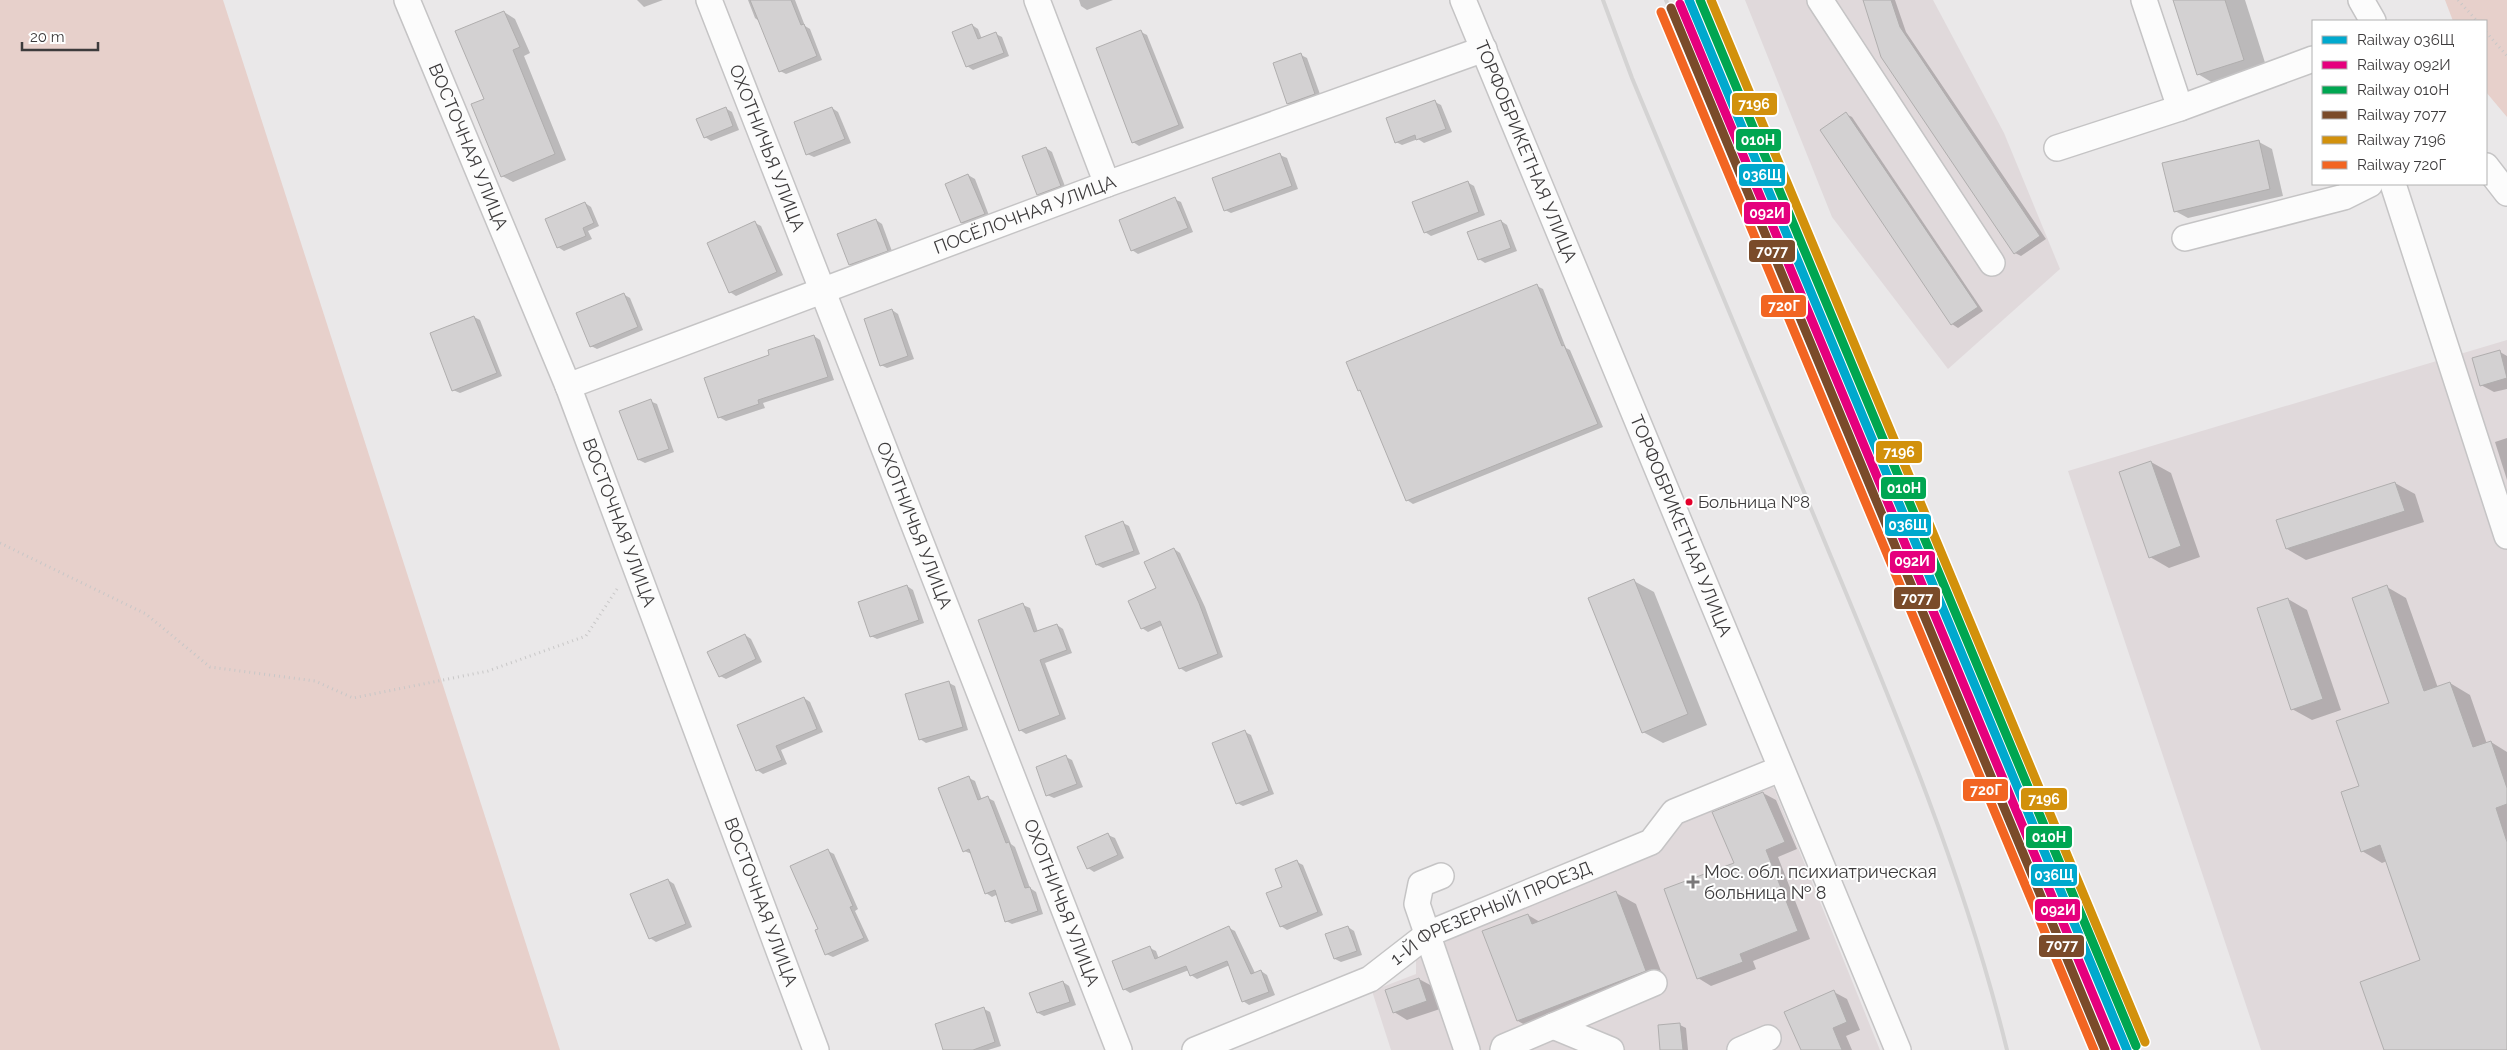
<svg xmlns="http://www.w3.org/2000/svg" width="2507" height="1050" font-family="Raleway,sans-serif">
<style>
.built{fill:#e0d9db}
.green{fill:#e7d0cb}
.shadow{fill:#0003}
.building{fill:#d3d1d2;stroke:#b0aeae}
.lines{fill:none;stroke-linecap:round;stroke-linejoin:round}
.minor-casing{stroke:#c5c4c5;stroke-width:28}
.path{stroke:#c8c7c7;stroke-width:3;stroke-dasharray:1 4;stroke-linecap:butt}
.minor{stroke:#fcfcfc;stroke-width:25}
.rail{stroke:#d4d3d3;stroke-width:4}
.rail-1-casing{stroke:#fff;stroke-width:12}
.rail-2-casing{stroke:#fff;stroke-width:12}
.rail-3-casing{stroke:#fff;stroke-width:12}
.rail-4-casing{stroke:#fff;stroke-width:12}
.rail-5-casing{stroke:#fff;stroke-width:12}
.rail-6-casing{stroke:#fff;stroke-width:12}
.rail-1{stroke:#00a9ce;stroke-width:9}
.rail-2{stroke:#e5007d;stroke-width:9}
.rail-3{stroke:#00a651;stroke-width:9}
.rail-4{stroke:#7a4b2a;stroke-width:9}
.rail-5{stroke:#d2910c;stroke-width:9}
.rail-6{stroke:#f26522;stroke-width:9}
.bus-dot{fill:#e4002b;stroke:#fff;stroke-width:2}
.poi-dot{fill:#7a7879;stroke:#fff;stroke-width:2}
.labels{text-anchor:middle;stroke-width:4;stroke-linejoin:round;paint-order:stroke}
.bus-label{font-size:17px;fill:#3d3b3c;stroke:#fff;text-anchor:start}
.street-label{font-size:18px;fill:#3d3b3c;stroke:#fff}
.poi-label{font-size:18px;fill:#3d3b3c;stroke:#fff;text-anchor:start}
.line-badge{stroke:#fff;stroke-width:2}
.badge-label{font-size:14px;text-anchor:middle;font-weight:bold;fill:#fff}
</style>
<rect width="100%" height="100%" fill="#eae8e9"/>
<g class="built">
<polygon points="1745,0 1933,0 2004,133 2060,269 1948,369 1832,217"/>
<polygon points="2507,340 2507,1050 2261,1050 2068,471"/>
<polygon points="1771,781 1880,1050 1391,1050 1372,991 1416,974 1416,958 1678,817"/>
</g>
<g class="green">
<polygon points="0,0 223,0 560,1050 0,1050"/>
<polygon points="2445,0 2507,0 2507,117 2486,92 2486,21 2453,21"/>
</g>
<g class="shadow">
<polygon points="637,0 663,0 644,7"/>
<polygon points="748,0 795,0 805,26 810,29 822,60 786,74 780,71 759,21 755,18"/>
<polygon points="1079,0 1113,0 1087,10 1081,6"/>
<polygon points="1864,0 1895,0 1906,32 2046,239 2021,256 2015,253"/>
<polygon points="2174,0 2245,0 2269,75 2223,89 2198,74"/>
<polygon points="504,12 515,19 530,53 524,56 566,160 513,182 502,176 485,100"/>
<polygon points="972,25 978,29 982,39 996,34 1002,37 1009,56 973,70 967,66"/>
<polygon points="1141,32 1147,35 1184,128 1139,146 1133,142"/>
<polygon points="1301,55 1307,58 1321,97 1295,107 1288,103"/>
<polygon points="1435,102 1441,105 1452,132 1424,143 1418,139 1402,145 1396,142"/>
<polygon points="725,108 732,112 739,130 711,141 705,137"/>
<polygon points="832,108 838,112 851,143 814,157 807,154"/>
<polygon points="1846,114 1852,117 1983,311 1958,328 1952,324"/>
<polygon points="2259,142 2272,149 2283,196 2188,218 2175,211"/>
<polygon points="1046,148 1052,152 1066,189 1044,198 1038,194"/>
<polygon points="1280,155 1287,158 1298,189 1231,213 1225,210"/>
<polygon points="968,175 975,179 990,218 968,226 962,223"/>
<polygon points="1467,182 1474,186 1485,215 1431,236 1425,232"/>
<polygon points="1174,199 1181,202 1193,232 1138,254 1132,250"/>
<polygon points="585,203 591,207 599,226 588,231 592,239 564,251 558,247"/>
<polygon points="876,220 882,224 893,254 856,268 850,264"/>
<polygon points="1501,221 1507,225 1517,251 1485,263 1479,259"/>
<polygon points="755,223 761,226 783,275 736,296 730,292"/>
<polygon points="1537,286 1543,289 1566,348 1570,350 1603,427 1413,504 1407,500 1362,392 1359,390"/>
<polygon points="623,294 630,298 643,330 597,349 591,346"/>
<polygon points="892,310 898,314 914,359 887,368 881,365"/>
<polygon points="474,317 480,320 502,376 460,393 453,390"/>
<polygon points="814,336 820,340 834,380 763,403 765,408 726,421 719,417 771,356"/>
<polygon points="2500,352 2507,356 2507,389 2494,392 2481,385"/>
<polygon points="650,401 657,404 674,452 645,463 639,460"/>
<polygon points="2507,438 2507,480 2495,442"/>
<polygon points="2151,462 2171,473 2200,557 2169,568 2150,557"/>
<polygon points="2395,483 2415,494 2424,522 2306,560 2287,549"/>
<polygon points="1123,523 1129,526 1140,554 1103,568 1097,565"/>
<polygon points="1174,549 1180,553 1205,607 1223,657 1186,672 1180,668 1163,625 1148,632 1142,628"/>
<polygon points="1634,581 1654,592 1707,725 1663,743 1643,732"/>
<polygon points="907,586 913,590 924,623 877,639 871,636"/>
<polygon points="2387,587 2406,598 2438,688 2450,683 2470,695 2487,744 2491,742 2507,752 2507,1050 2386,1050 2421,961 2387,861 2382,863 2362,851 2360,787 2390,704"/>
<polygon points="2288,599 2307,610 2341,710 2312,720 2292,709"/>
<polygon points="1023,605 1030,608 1038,632 1057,625 1063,629 1072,653 1045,663 1066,719 1026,734 1020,730"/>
<polygon points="745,635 751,639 762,662 726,679 720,676"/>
<polygon points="949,683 955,686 968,730 926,743 920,739"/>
<polygon points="804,698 810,702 823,732 781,750 787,764 763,774 757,770"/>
<polygon points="1245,732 1251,735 1274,794 1243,806 1237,803"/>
<polygon points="1066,757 1072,760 1083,787 1054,798 1047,795"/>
<polygon points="969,778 975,781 982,800 988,798 994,801 1011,844 1015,847 1030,888 1036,892 1043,914 1012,924 1006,921 998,894 992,897 986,893 972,854 964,851"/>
<polygon points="1763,793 1776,800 1797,849 1778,857 1810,939 1753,961 1756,969 1711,986 1698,978 1735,864"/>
<polygon points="1108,835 1115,838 1124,858 1094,872 1088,868"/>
<polygon points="828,851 834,854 858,909 855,911 869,941 833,957 826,954 819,930"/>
<polygon points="1297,862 1303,865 1323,915 1287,930 1281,926"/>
<polygon points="668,880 674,884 692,927 656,942 650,938"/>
<polygon points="1616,893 1636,904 1665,982 1538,1032 1518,1021 1484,932 1528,915 1540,922"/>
<polygon points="1348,927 1354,931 1362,955 1341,962 1335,959"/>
<polygon points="1229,928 1235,931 1255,973 1261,971 1267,975 1275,995 1249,1005 1243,1001 1230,965 1197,979 1191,975 1189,970 1130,993 1124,989 1150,948 1156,951 1159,959"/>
<polygon points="1419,979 1432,986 1440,1009 1407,1020 1394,1012 1386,990"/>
<polygon points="1063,982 1069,986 1076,1005 1044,1016 1038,1013"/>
<polygon points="1834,992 1847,999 1860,1030 1846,1036 1852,1050 1802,1050"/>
<polygon points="984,1009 990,1012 1001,1046 988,1050 945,1050"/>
<polygon points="1680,1025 1686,1028 1688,1050 1662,1050"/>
</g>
<g class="building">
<polygon points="750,0 791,0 801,25 804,24 817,56 779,72"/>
<polygon points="1863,0 1891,0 1900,27 2040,236 2014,254 1881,57"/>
<polygon points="2173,0 2225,0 2244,60 2197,75"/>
<polygon points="504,11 520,47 513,50 555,154 501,177 471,104 484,99 455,31"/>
<polygon points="972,24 978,39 996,32 1004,53 966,67 952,32"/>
<polygon points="1141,30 1179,125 1132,143 1096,48"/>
<polygon points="1301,53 1315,94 1287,104 1273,63"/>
<polygon points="1435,100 1446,129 1416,140 1415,135 1395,143 1386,118"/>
<polygon points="726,107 733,126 704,138 696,119"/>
<polygon points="832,107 845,139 806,155 794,122"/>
<polygon points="1846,112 1978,307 1951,325 1820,130"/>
<polygon points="2259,140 2270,189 2174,212 2162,163"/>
<polygon points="1046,147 1061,186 1037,195 1022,156"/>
<polygon points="1280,153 1292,186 1224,211 1212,178"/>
<polygon points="968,174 985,214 961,223 945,184"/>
<polygon points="1468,181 1479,212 1424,233 1412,202"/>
<polygon points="1175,197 1188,228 1131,251 1119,220"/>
<polygon points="585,202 594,223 583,228 586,236 557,248 545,219"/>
<polygon points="876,219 888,251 849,265 837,234"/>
<polygon points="1501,220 1511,248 1478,260 1467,232"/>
<polygon points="755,221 777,272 729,293 707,243"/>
<polygon points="1537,284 1562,346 1564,345 1598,424 1406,501 1360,390 1358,391 1346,362"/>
<polygon points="624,293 638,327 590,347 576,313"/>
<polygon points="892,309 908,356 880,366 864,319"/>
<polygon points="474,316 497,373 452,391 430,333"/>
<polygon points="814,335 828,377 758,400 759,404 718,418 704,378 769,355 768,350"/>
<polygon points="2500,350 2507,378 2480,386 2472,358"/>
<polygon points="651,399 669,449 638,460 619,411"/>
<polygon points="2151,461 2181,546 2149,558 2119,472"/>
<polygon points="2395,482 2405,511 2286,549 2276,520"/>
<polygon points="1123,521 1134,551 1096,565 1085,536"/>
<polygon points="1174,548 1199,603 1218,654 1179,669 1160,621 1141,629 1128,601 1156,588 1144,562"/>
<polygon points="1634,579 1688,714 1642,733 1588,598"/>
<polygon points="907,585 919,620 870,637 858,602"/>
<polygon points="2387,585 2424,691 2450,682 2473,747 2491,741 2507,788 2507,804 2496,808 2507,842 2507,1050 2384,1050 2360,982 2420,960 2380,845 2361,852 2341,792 2359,786 2336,721 2389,703 2352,598"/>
<polygon points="2288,598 2323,699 2291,710 2257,608"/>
<polygon points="1023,603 1034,632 1057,624 1067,650 1040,660 1060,715 1019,731 978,620"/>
<polygon points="745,634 756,659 719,677 707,652"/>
<polygon points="949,681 963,727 919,740 905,694"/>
<polygon points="804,697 817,729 776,746 782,760 756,771 737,725"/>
<polygon points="1245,730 1269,791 1236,804 1212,743"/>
<polygon points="1066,755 1077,784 1046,796 1036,767"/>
<polygon points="969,776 978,800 988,796 1006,843 1009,842 1025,888 1030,887 1038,911 1005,922 995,890 985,894 969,849 963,852 938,788"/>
<polygon points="1763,792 1785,842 1766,850 1798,931 1740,954 1743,962 1697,979 1664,889 1734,863 1712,812"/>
<polygon points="1108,833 1118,855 1087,869 1077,847"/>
<polygon points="828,849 853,906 850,907 864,938 825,955 815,930 818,929 790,866"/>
<polygon points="1297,860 1318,912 1280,927 1266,893 1282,887 1275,869"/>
<polygon points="668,879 686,924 649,939 630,894"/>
<polygon points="1616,891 1646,971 1517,1021 1482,931 1528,914 1532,924"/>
<polygon points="1229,926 1251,974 1261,970 1269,992 1242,1002 1227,961 1190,976 1186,966 1123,990 1112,961 1150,946 1155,959"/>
<polygon points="1348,926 1357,951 1334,959 1325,934"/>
<polygon points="1419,978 1427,1001 1393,1013 1385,990"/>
<polygon points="1063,981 1070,1002 1037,1013 1029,993"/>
<polygon points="1834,990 1847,1022 1833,1028 1842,1050 1801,1050 1784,1012"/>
<polygon points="984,1007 995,1042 973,1050 943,1050 935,1024"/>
<polygon points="1680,1023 1683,1050 1660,1050 1658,1025"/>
</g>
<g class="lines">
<g class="minor-casing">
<g id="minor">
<path id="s1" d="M 407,0 L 568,386 L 816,1050"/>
<path id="s2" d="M 709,0 L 1119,1050"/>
<polyline points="1037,0 1107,184"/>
<path id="s3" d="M 1463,0 L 1898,1050"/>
<polyline points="1820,0 1992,263"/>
<polyline points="2144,0 2180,108"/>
<polyline points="2361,0 2373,21"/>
<polyline points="2057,148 2180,108 2313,59"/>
<polyline points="2486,166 2507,193"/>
<polyline points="2393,184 2507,536"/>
<polyline points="2185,238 2344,197 2370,184"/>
<path id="s4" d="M 568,386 L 1107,184 L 1484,49"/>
<polyline points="1441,876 1421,884 1417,904 1467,1050"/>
<polyline points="1553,1026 1611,1050"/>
<path id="s5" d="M 1195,1050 L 1370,979 L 1428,934 L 1651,842 L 1674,812 L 1780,769"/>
<polyline points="1503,1050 1504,1047 1654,983"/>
<polyline points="1740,1050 1768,1038"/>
</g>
</g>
<g class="path">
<polyline points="2458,0 2477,21"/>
<polyline points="2486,32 2507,56"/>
<polyline points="0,543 146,614 210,667 315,681 353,698 488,671 586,636 617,589"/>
</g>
<use href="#minor" class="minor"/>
<g class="rail">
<path d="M 1603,0 L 1632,78 C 1698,236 1764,394 1829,552 C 1897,715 1965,878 2007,1050"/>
<polyline points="1666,0 2098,1050"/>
</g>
<g class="rail-1-casing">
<polyline id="rail-1" points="1689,0 2127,1050"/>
</g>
<g class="rail-2-casing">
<polyline id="rail-2" points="1680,4 2116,1050"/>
</g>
<g class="rail-3-casing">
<polyline id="rail-3" points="1700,0 2136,1046"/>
</g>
<g class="rail-4-casing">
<polyline id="rail-4" points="1671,8 2105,1050"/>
</g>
<g class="rail-5-casing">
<polyline id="rail-5" points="1711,0 2145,1042"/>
</g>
<g class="rail-6-casing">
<polyline id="rail-6" points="1661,12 2094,1050"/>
</g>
<use href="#rail-1" class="rail-1"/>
<use href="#rail-2" class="rail-2"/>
<use href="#rail-3" class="rail-3"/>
<use href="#rail-4" class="rail-4"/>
<use href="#rail-5" class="rail-5"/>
<use href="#rail-6" class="rail-6"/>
</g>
<circle class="bus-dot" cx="1689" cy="502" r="4.5"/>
<path class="poi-dot" d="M1690.5 874.5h5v5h5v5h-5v5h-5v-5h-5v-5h5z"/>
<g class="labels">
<g class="bus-label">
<text x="1698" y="508">Больница №8</text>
</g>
<g class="street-label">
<text dy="6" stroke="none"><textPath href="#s1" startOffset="159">ВОСТОЧНАЯ УЛИЦА</textPath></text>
<text dy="6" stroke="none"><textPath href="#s2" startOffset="159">ОХОТНИЧЬЯ УЛИЦА</textPath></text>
<text dy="6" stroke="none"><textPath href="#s3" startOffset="164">ТОРФОБРИКЕТНАЯ УЛИЦА</textPath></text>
<text dy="6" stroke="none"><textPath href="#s4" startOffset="488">ПОСЁЛОЧНАЯ УЛИЦА</textPath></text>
<text dy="6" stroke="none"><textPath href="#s1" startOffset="564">ВОСТОЧНАЯ УЛИЦА</textPath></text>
<text dy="6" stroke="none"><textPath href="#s2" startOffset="564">ОХОТНИЧЬЯ УЛИЦА</textPath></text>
<text dy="6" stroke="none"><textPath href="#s3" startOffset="569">ТОРФОБРИКЕТНАЯ УЛИЦА</textPath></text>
<text dy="6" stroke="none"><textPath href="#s1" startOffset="969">ВОСТОЧНАЯ УЛИЦА</textPath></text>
<text dy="6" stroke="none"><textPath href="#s2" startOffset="969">ОХОТНИЧЬЯ УЛИЦА</textPath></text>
<text dy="6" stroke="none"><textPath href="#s5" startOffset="328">1-Й ФРЕЗЕРНЫЙ ПРОЕЗД</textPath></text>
</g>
<g class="poi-label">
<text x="1704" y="878">Мос. обл. психиатрическая<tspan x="1704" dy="21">больница № 8</tspan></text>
</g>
</g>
<g class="line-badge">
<rect x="1731" y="92" width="47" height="24" rx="5" fill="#d2910c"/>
<rect x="1735" y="128" width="47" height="24" rx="5" fill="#00a651"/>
<rect x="1738" y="163" width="48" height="24" rx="5" fill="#00a9ce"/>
<rect x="1743" y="201" width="48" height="24" rx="5" fill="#e5007d"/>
<rect x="1748" y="239" width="48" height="24" rx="5" fill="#7a4b2a"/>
<rect x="1760" y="294" width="47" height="24" rx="5" fill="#f26522"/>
<rect x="1875" y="440" width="48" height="24" rx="5" fill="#d2910c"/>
<rect x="1880" y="476" width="47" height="24" rx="5" fill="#00a651"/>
<rect x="1884" y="513" width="48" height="24" rx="5" fill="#00a9ce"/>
<rect x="1889" y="550" width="47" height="24" rx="5" fill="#e5007d"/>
<rect x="1893" y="586" width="48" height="24" rx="5" fill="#7a4b2a"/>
<rect x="1962" y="778" width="47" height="24" rx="5" fill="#f26522"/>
<rect x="2020" y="787" width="48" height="24" rx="5" fill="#d2910c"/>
<rect x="2025" y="825" width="48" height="24" rx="5" fill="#00a651"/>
<rect x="2030" y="863" width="48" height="24" rx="5" fill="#00a9ce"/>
<rect x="2034" y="898" width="47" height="24" rx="5" fill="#e5007d"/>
<rect x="2038" y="934" width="47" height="24" rx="5" fill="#7a4b2a"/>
</g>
<g class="badge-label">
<text x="1754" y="109">7196</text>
<text x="1758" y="145">010Н</text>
<text x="1762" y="180">036Щ</text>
<text x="1767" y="218">092И</text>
<text x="1772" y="256">7077</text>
<text x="1784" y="311">720Г</text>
<text x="1899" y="457">7196</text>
<text x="1904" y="493">010Н</text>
<text x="1908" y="530">036Щ</text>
<text x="1912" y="566">092И</text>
<text x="1917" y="603">7077</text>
<text x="1986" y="795">720Г</text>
<text x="2044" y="804">7196</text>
<text x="2049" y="842">010Н</text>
<text x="2054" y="880">036Щ</text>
<text x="2058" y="915">092И</text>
<text x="2062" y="950">7077</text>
</g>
<rect x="2312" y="20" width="175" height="165" fill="#ffffff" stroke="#b1b1b1"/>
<rect x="2322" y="36" width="25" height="8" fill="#00a9ce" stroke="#b1b1b1"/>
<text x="2357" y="45" font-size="15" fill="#3d3b3c">Railway 036Щ</text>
<rect x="2322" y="61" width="25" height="8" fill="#e5007d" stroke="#b1b1b1"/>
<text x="2357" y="70" font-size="15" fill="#3d3b3c">Railway 092И</text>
<rect x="2322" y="86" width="25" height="8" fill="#00a651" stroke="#b1b1b1"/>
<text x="2357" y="95" font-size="15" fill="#3d3b3c">Railway 010Н</text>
<rect x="2322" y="111" width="25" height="8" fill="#7a4b2a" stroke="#b1b1b1"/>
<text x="2357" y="120" font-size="15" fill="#3d3b3c">Railway 7077</text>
<rect x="2322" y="136" width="25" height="8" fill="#d2910c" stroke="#b1b1b1"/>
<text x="2357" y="145" font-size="15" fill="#3d3b3c">Railway 7196</text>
<rect x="2322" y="161" width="25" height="8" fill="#f26522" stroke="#b1b1b1"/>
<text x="2357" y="170" font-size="15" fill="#3d3b3c">Railway 720Г</text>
<path d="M22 42v8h76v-8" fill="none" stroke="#3d3b3c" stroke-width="2.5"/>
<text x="30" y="42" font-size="15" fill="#3d3b3c" stroke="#ffffff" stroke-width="4" paint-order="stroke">20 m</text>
</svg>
